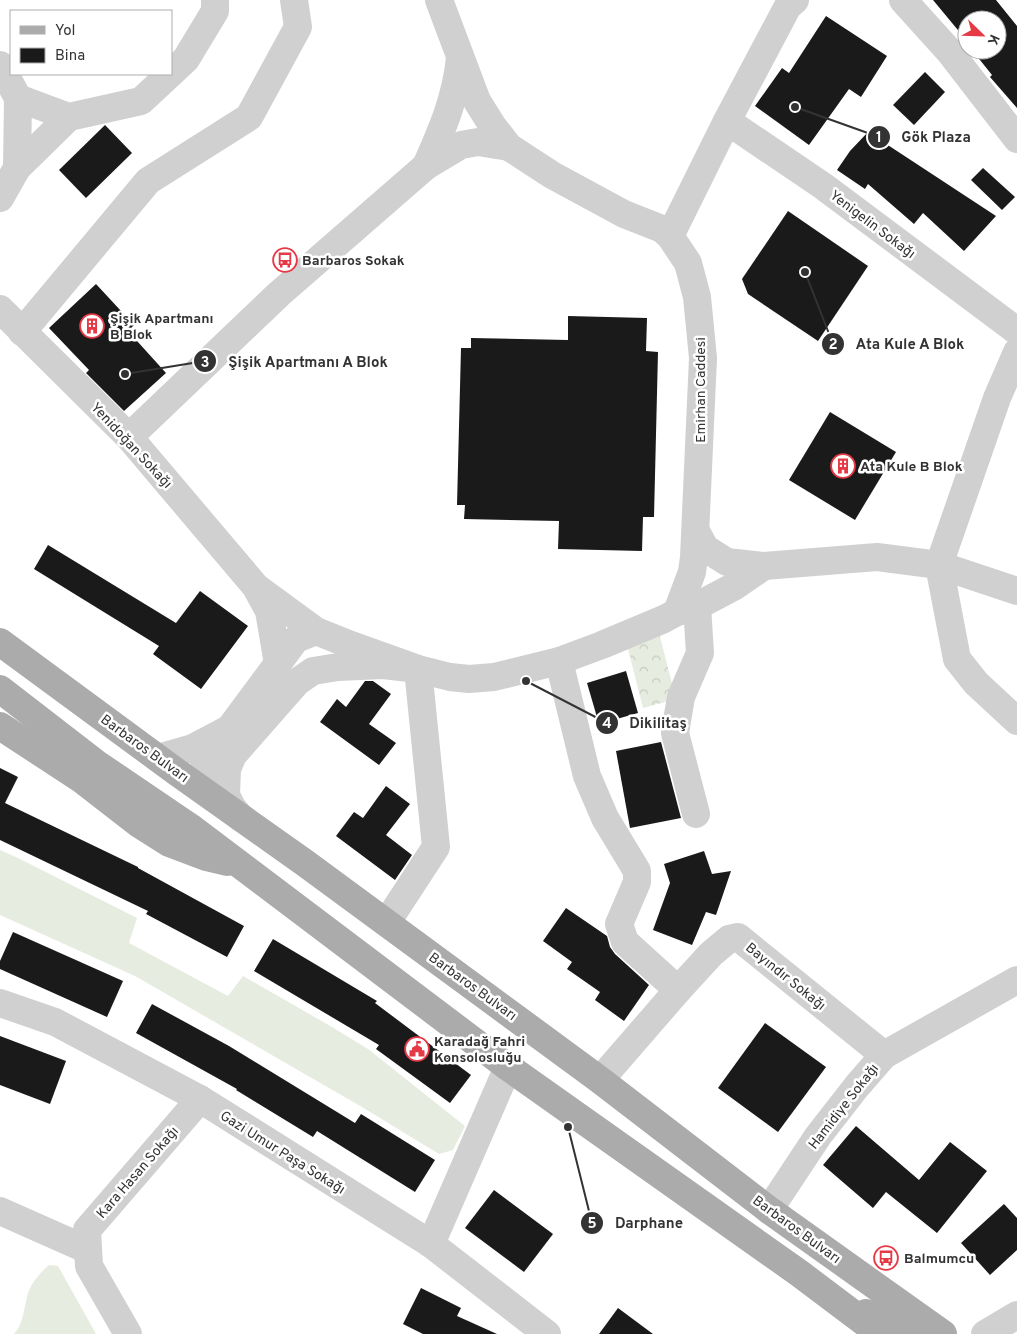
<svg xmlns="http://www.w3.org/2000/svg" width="1017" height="1334" font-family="Overpass,sans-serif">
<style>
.grass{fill:#e6ecdf}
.forest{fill:url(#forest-crowns)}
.building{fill:#1a1a1a}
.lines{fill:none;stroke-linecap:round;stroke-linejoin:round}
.minor{stroke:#d0d0d0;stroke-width:28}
.major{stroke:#ababab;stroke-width:28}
.labels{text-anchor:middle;stroke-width:5;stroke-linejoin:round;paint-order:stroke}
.street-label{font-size:14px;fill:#333;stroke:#fff}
.poi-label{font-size:14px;font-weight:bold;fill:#333;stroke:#fff;text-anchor:start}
.leader{fill:none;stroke:#333;stroke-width:2}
.callout-dot{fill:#333;stroke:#fff;stroke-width:2}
.mark-label{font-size:15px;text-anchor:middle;font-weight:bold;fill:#fff}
.callout-label{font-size:15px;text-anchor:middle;font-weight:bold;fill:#333;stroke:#fff;stroke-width:5;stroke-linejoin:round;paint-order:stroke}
</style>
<defs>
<pattern id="forest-crowns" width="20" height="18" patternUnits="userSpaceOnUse" patternTransform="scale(1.25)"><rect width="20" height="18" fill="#e6ecdf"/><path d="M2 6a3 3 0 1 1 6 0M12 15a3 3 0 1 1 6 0" fill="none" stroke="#c6cbc0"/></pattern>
</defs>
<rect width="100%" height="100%" fill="#fff"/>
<g class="grass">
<polygon points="0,850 18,858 137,918 129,943 228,996 243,976 332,1027 368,1049 465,1126 453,1150 439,1154 362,1107 135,976 0,915"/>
<path d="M 49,1265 L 58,1266 L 96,1334 L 14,1334 C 24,1323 24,1307 28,1293 C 32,1282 40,1273 49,1265 Z"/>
</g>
<polygon class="forest" points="659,633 676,699 643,708 626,641"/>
<g class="building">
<polygon points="933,0 996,0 1017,26 1017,108 990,77 992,75 972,50 997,50 997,20 967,20 967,41"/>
<polygon points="826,16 887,56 861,97 849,89 809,145 755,106 782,68 789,73"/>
<polygon points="925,72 945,92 914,125 893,105"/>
<polygon points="105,125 132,153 86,198 59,170"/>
<polygon points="868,132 996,216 964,251 923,213 914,224 868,184 865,189 837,170 850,151"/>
<polygon points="983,168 1015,197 1002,210 971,180"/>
<polygon points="788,211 868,266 818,341 748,294 742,279"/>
<polygon points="96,284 134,325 128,331 166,373 124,411 86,373 89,370 49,328"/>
<polygon points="568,316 647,318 646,351 658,352 654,517 643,517 642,551 558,549 559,521 464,519 465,505 457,505 461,348 471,348 471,338 568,340"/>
<polygon points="830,412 896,452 855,520 789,480"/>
<polygon points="48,545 176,623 200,591 248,626 201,689 153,654 159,646 34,569"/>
<polygon points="626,671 638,713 599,724 587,683"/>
<polygon points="365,681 373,681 391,694 369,724 396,743 379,765 320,722 337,699 346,707"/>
<polygon points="661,742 681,818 630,828 616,751"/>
<polygon points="0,768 18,777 5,803 138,867 138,868 244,926 227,957 146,914 148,911 0,840"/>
<polygon points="386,786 410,804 386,835 412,855 395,880 336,836 354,812 363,818"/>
<polygon points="704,851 712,874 731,871 716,915 706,912 692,945 653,930 670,883 664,864"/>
<polygon points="566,908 607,936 610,947 615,954 649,985 624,1021 595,1000 600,992 567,969 572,962 543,941"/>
<polygon points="13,932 123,981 107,1017 0,969 0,961"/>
<polygon points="273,939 377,1001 375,1003 471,1075 450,1103 376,1049 379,1045 254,971"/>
<polygon points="152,1004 229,1046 355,1123 361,1114 435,1160 415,1192 317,1131 313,1137 236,1090 237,1089 136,1033"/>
<polygon points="765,1023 826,1067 778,1132 718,1088"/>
<polygon points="0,1036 66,1061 50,1104 0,1085"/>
<polygon points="856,1126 919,1180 950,1142 987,1171 937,1233 886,1192 873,1208 823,1165"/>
<polygon points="494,1190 553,1234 524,1272 465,1228"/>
<polygon points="1004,1204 1017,1218 1017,1250 990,1275 961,1243"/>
<polygon points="421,1288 461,1308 457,1316 497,1334 423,1334 403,1324"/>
<polygon points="618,1308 653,1334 599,1334"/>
</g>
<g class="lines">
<g class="minor">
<polyline points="439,0 477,101 492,125 509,147 552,175 624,214 662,229 670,236 688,263 697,297 703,358 694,557 692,572 677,612"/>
<polyline points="903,0 949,51 1017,139"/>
<polyline points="0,65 18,98"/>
<polyline points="171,73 186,59 215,11 215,0"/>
<polyline points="727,121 823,186 1017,331"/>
<path d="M 426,166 C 442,130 456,98 460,58"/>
<polyline points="17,168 69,117"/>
<polyline points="0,198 17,168 18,98 69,117 141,101 170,74"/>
<polyline points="670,236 727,121 788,6 795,0"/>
<polyline points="0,309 129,437 256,587 269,611 278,664"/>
<polyline points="22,332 148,181 249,117 298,27 294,0"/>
<polyline points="1017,352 997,398 939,565 957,659 976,683 1017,721"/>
<polyline points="129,437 279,294 426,166 461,145 478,142 509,147"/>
<polyline points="696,531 705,548 727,562 764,566 877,557 939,565 1017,591"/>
<polyline points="256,587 316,631 351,645 418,669 450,677 469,679 494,677 559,661 602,645 664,619 677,612 697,606 735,586 764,566"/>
<polyline points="559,661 587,776 605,818 637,871 637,882 619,924 625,942 678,990 711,954 729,939 738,937 884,1055"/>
<polyline points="158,758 193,748 229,729"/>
<polyline points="194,784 230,728 296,639 316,631"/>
<polyline points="696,814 675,733 681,697 700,653 697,606"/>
<polyline points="241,818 232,807 226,795 227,769 233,755 297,682 313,671 338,667 383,665 418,669 436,847 387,922"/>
<polyline points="0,1003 55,1022 200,1099 431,1244 547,1334"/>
<polyline points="600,1080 678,990"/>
<polyline points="769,1210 818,1136 857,1086 884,1055 1017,980"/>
<polyline points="0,1211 88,1250"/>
<polyline points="431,1244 508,1067"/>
<polyline points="128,1334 89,1266 87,1230 200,1099"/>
<polyline points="985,1334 1017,1315"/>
</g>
<g class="major">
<polyline points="0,642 178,773 305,863 600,1080 769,1210 943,1334"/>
<polyline points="0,689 97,764 190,827 508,1067 799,1273 880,1334"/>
<polyline points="0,726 81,779 139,824 169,843 206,857 227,862"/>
<polyline points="866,1313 878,1318 905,1334"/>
</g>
</g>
<defs>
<g id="bus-ring" transform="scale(1.25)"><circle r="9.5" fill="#fff" stroke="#e63946" stroke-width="1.5"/><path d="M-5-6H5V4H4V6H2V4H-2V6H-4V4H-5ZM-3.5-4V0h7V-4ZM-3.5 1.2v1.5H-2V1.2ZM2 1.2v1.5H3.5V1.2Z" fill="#e63946"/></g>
<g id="building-ring" transform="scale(1.25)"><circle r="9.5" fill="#fff" stroke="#e63946" stroke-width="1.5"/><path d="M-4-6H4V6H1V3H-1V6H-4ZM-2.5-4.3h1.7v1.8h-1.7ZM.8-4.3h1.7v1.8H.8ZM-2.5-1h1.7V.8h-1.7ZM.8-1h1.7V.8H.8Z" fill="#e63946"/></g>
<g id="civic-ring" transform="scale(1.25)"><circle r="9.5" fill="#fff" stroke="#e63946" stroke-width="1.5"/><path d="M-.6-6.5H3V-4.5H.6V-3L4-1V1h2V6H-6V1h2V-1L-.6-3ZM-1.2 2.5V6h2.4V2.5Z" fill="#e63946"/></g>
</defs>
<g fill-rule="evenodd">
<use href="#bus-ring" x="285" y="260"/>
<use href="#building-ring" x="92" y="326"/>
<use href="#building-ring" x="843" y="466"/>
<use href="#civic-ring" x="417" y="1049"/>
<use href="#bus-ring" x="886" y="1258"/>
</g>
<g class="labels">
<g class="street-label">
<text transform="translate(873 224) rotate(37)" y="5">Yenigelin Sokağı</text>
<text transform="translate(700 390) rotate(-90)" y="5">Emirhan Caddesi</text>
<text transform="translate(132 445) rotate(47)" y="5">Yenidoğan Sokağı</text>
<text transform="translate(145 748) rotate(36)" y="5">Barbaros Bulvarı</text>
<text transform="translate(786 976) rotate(39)" y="5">Bayındır Sokağı</text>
<text transform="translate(473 986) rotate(36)" y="5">Barbaros Bulvarı</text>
<text transform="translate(843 1106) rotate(-52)" y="5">Hamidiye Sokağı</text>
<text transform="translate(283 1152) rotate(32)" y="5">Gazi Umur Paşa Sokağı</text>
<text transform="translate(137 1172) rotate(-49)" y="5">Kara Hasan Sokağı</text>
<text transform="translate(797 1229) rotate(36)" y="5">Barbaros Bulvarı</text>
</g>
<g class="poi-label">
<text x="302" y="265">Barbaros Sokak</text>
<text x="110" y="323">Şişik Apartmanı<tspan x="110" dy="16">B Blok</tspan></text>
<text x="860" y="471">Ata Kule B Blok</text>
<text x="434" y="1046">Karadağ Fahri<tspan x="434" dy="16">Konsolosluğu</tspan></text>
<text x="904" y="1263">Balmumcu</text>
</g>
</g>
<path class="leader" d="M795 107L879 137M805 272L833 344M125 374L205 361M526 681L607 723M568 1127L592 1223"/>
<g class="callout-dot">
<circle cx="795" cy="107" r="5"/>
<circle cx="805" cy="272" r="5"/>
<circle cx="125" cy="374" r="5"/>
<circle cx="526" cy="681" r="5"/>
<circle cx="568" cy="1127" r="5"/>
<circle cx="879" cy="137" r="12"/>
<circle cx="833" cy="344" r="12"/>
<circle cx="205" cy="361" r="12"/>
<circle cx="607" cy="723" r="12"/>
<circle cx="592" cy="1223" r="12"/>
</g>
<g class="mark-label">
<text x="879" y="142">1</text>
<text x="833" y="349">2</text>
<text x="205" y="367">3</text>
<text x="607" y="728">4</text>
<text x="592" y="1228">5</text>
</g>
<g class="callout-label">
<text x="936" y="142">Gök Plaza</text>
<text x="910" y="349">Ata Kule A Blok</text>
<text x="308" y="367">Şişik Apartmanı A Blok</text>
<text x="658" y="728">Dikilitaş</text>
<text x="649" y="1228">Darphane</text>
</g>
<rect x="10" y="10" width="162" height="65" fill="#ffffff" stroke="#adadad"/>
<rect x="20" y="26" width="25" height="8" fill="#ababab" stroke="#adadad"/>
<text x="55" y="35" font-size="15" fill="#333333">Yol</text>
<rect x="20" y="48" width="25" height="15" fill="#1a1a1a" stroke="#adadad"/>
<text x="55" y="60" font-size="15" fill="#333333">Bina</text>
<g transform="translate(982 35) rotate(113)"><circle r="24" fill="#ffffff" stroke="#adadad"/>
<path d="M0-4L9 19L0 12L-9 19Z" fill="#e63946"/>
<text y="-8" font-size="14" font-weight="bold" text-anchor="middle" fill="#333333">K</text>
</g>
</svg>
